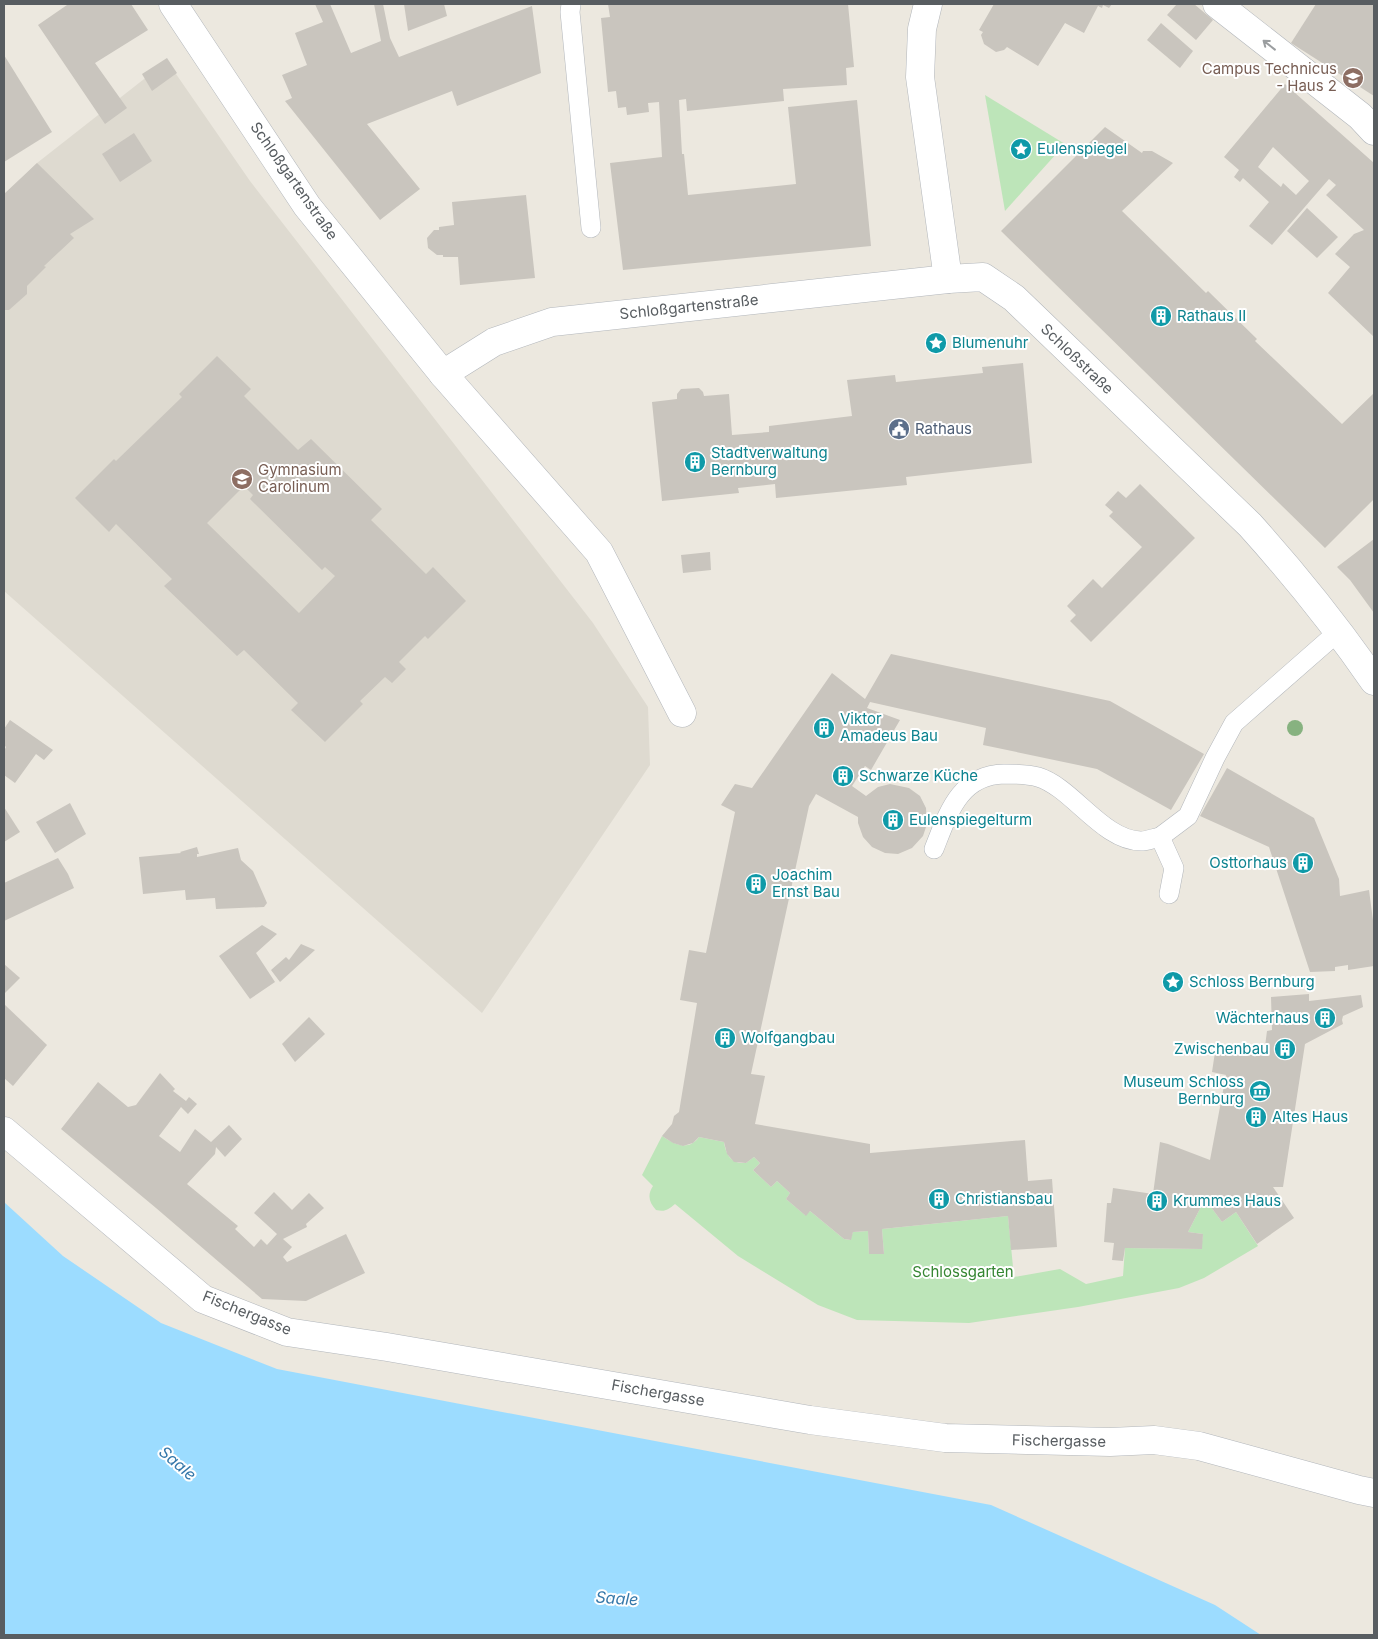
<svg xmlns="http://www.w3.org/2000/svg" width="1378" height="1639" font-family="Inter,sans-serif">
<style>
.education{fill:#dedad0}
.green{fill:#bde5b9}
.water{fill:#9cdcff}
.building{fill:#c9c5be;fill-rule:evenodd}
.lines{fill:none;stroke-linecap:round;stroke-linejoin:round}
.lane-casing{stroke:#b2b6bb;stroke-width:20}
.street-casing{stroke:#b2b6bb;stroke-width:29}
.lane{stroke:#fff;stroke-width:19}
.street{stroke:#fff;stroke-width:28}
.tree{fill:#87b280}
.oneway{stroke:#9b9ea0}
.labels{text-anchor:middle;stroke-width:4;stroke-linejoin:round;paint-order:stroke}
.education-label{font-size:15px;fill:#785e54;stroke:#fff;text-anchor:end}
.culture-label{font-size:15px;fill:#0d838f;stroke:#fff;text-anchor:start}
.street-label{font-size:15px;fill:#585d61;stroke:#fff}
.service-label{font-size:15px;fill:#4e5e75;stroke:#fff;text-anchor:start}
.park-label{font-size:15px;fill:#358632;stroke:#fff}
.water-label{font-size:16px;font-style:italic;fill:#3578aa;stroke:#fff}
</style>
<rect width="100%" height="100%" fill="#ece8df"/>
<polygon class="education" points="167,61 250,181 593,623 648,707 650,765 482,1013 4,591 4,196 37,163"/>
<g class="green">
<polygon points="985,95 1065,144 1005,211"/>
<path d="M 662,1136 C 674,1144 688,1152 699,1137 L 724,1142 C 726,1155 731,1164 746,1163 L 754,1157 L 760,1163 L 753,1170 L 771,1187 L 777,1181 L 790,1193 L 786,1199 L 805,1215 L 810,1211 L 844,1239 L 850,1240 L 853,1232 L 868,1231 L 869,1254 L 884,1254 L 882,1229 L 1008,1216 L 1014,1277 L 1060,1269 L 1086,1284 L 1123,1276 L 1125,1248 L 1201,1249 L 1203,1234 L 1188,1232 L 1205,1199 L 1222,1222 L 1236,1212 L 1258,1246 L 1204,1278 L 1179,1288 L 1078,1307 L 969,1323 L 857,1320 L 818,1305 L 738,1256 L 675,1204 C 668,1210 665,1212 656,1210 C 649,1202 647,1195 653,1186 L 642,1175 Z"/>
</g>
<polygon class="water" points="4,1202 63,1256 161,1323 277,1369 991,1505 1215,1605 1261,1635 4,1635"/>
<g class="building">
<polygon points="66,4 131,4 148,30 95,63 127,108 105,124 38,25 67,5"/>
<polygon points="315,4 330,4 351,53 381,41 374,4 383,4 390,38 399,57 532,6 541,73 457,106 452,91 367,124 420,189 380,220 285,101 292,98 282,75 307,65 295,33 323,22"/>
<polygon points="404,4 444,4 447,16 408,31"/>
<polygon points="608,4 848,4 854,67 846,68 847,85 783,89 784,101 687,111 686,99 679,100 682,154 684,154 688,195 796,184 788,107 857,100 871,246 623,270 610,163 662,157 659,102 648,103 649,112 627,115 626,107 618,108 616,91 608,92 601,18 610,17"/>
<polygon points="994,4 1112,4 1109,8 1103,5 1102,8 1098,6 1084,33 1065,23 1038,66 1007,47 1004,50 996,52 984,44 981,35 983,32 979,30"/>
<polygon points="1177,4 1194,4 1213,20 1196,40 1167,15"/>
<polygon points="1316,4 1374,4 1374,96 1291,43"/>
<polygon points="1161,23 1193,51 1180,68 1147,40"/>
<polygon points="4,55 52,132 4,162"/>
<polygon points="167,58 177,73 152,91 142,74"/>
<path d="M 1285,84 L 1374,163 L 1374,337 L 1328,293 L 1350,267 L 1335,254 L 1354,234 L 1364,230 L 1326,195 L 1336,185 L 1329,179 L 1272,245 L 1249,226 L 1269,202 L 1243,178 L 1240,182 L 1234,177 L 1239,170 L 1224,157 ZM 1273,147 L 1309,181 L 1296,195 L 1283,183 L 1281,187 L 1258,167 Z"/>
<polygon points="1105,127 1142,153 1143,151 1152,151 1173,163 1122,211 1206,293 1208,291 1257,339 1255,341 1342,424 1374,393 1374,499 1325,548 1001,231"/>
<polygon points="134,133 152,161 120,182 102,154"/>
<polygon points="37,163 94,219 70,234 74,238 44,266 46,267 27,286 27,294 9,310 4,310 4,194"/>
<polygon points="526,195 535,278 460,285 458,257 443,257 443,255 437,255 428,248 427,238 434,230 439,230 439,227 454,225 452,202"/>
<polygon points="1307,208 1338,237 1317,258 1287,231"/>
<path d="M 217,356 L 251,389 L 244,396 L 298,450 L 311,439 L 382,509 L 371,520 L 426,574 L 433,567 L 466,601 L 428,639 L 425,636 L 399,662 L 406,669 L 392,683 L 385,677 L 360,701 L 363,704 L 325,742 L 291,710 L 298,703 L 244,650 L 237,656 L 164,586 L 172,579 L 116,524 L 109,532 L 75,498 L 114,459 L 116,461 L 182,397 L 179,394 ZM 244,486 L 253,495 L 250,499 L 322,570 L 325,567 L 335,576 L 299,613 L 207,523 Z"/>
<polygon points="1023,363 1032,463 906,477 907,485 776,498 775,484 738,488 739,493 662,501 652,402 677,399 677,394 681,389 699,388 703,392 704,396 729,394 732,435 769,432 769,426 852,416 847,380 895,375 896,382 983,373 982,367"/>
<polygon points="1140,484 1195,538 1091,642 1070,621 1076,615 1067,606 1093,579 1102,588 1142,547 1109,516 1113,512 1105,505 1118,491 1126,498"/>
<polygon points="1374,539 1374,613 1350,580 1337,567"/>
<polygon points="710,552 711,570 683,573 681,555"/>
<polygon points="891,654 1110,701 1204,754 1171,810 1097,769 983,745 986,728 870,702 867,708 900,720 871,770 865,766 852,786 866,796 878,787 890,784 909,788 920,796 926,808 927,824 923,836 912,848 898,854 885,853 872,847 863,837 858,823 858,817 816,794 809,806 751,1074 765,1076 755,1124 870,1144 870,1153 1025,1140 1028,1181 1052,1179 1057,1247 1011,1250 1008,1216 882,1229 884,1254 869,1254 868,1231 853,1232 851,1240 844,1239 810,1211 806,1216 786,1199 790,1193 777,1181 771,1187 753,1170 760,1163 754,1157 746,1163 734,1162 727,1154 724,1142 699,1137 693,1143 683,1146 673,1143 662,1136 672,1124 674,1116 679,1112 697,1003 680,1000 689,950 706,953 735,812 721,805 735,784 752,788 832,673 865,699"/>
<polygon points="10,720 53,750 44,760 36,754 15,783 4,775 4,751 6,747 4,745 4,729"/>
<polygon points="1227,768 1314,818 1339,879 1340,896 1369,890 1374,928 1374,966 1348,970 1348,965 1335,967 1335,971 1310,972 1269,847 1200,816"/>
<polygon points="70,803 86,834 55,853 36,822"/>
<polygon points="4,807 20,832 4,842"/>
<polygon points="197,847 199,854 197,854 197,857 238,848 241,860 253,871 267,903 264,907 216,909 215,898 186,900 185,890 143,894 139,857 181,853 180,852"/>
<polygon points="58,858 68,874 74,888 4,921 4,883"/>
<polygon points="262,925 277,934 256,953 275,982 250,999 219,956"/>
<polygon points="301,944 315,950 280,982 271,970 286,957 289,960"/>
<polygon points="4,964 20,978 4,994"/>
<polygon points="1309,994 1309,1001 1361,995 1363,1007 1343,1016 1342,1020 1343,1024 1305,1044 1283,1187 1273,1187 1294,1218 1257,1244 1236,1212 1222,1222 1205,1199 1188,1232 1203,1234 1202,1249 1125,1248 1123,1261 1112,1260 1114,1243 1104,1242 1107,1203 1111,1203 1113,1188 1153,1194 1160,1142 1168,1144 1210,1160 1226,1075 1212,1072 1215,1052 1230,1055 1230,1048 1264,1054 1267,1031 1272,1030 1271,997"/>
<polygon points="4,1004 47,1045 13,1086 4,1078"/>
<polygon points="309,1017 325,1034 295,1062 282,1044"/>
<polygon points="160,1073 175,1089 173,1091 186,1101 189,1097 197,1104 188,1114 181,1107 159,1136 180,1152 195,1129 211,1142 229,1125 242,1139 225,1157 216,1147 215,1154 187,1184 238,1226 235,1229 254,1247 261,1239 267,1245 277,1234 254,1213 274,1192 292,1210 309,1193 324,1208 306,1224 307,1227 283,1239 292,1247 283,1257 287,1262 346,1234 365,1273 306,1301 262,1299 156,1208 61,1129 98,1082 128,1107 136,1105"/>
</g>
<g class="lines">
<g class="lane-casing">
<g id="lane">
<polyline points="571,4 570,12 591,228"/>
<path d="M 934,849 C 948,814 959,775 1004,774 C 1016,774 1027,774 1038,777 C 1072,787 1103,841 1141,841 C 1147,841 1154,838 1160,837"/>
<polyline points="1169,894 1174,868 1160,837 1188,816 1215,758 1234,723 1339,631"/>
</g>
</g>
<g class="street-casing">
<g id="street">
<polyline points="173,4 307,206 443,374 599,552 682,713"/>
<path d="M 928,4 L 922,29 L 920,77 L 948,279 L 983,277 L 1014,298 L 1250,525 C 1295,575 1336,626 1374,681"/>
<polyline points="1217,4 1360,116 1374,131"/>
<polyline points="443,374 494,342 552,322 948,279"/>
<polyline points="4,1131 203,1299 287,1332 387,1347 810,1420 945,1438 1110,1442 1154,1440 1199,1446 1359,1490 1374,1493"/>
</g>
</g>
<use href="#lane" class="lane"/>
<use href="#street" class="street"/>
</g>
<circle class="tree" cx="1295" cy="728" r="8"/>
<defs><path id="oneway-shaft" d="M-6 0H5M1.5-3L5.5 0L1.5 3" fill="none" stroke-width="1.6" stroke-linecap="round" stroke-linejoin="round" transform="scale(1.25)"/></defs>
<use class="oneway" href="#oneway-shaft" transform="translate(1269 45) rotate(-142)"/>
<defs>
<g id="school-disc" transform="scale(1.125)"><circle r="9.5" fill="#8d6e63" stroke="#fff"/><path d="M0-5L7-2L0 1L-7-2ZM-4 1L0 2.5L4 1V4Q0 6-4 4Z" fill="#fff"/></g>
<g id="sight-disc" transform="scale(1.125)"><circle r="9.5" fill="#0f9aa8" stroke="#fff"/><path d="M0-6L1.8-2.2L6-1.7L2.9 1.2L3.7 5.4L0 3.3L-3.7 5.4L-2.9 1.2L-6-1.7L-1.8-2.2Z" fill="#fff"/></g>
<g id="building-disc" transform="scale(1.125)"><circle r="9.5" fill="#0f9aa8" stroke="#fff"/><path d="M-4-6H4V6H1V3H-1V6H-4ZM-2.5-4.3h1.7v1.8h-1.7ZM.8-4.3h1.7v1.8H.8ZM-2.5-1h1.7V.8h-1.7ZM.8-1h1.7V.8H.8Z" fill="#fff"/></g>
<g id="civic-disc" transform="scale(1.125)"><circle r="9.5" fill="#5c6f8a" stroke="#fff"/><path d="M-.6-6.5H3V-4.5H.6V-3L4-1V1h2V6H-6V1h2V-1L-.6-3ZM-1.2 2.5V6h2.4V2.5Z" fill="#fff"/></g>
<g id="museum-disc" transform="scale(1.125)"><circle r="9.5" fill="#0f9aa8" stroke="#fff"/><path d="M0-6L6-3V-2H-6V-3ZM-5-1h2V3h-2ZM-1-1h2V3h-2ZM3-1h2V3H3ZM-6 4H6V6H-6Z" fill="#fff"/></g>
</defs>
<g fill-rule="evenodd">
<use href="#school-disc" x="1353" y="78"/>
<use href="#sight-disc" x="1021" y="149"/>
<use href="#building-disc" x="1161" y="316"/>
<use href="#sight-disc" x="936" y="343"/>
<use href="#civic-disc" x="899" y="429"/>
<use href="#building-disc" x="695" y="462"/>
<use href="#school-disc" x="242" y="479"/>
<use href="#building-disc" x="824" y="728"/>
<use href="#building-disc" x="843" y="776"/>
<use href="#building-disc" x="893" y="820"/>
<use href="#building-disc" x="1303" y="863"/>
<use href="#building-disc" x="756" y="884"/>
<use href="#sight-disc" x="1173" y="982"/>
<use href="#building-disc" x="1325" y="1018"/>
<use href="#building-disc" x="725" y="1038"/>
<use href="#building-disc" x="1285" y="1049"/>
<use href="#museum-disc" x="1260" y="1091"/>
<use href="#building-disc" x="1256" y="1117"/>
<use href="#building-disc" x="939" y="1199"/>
<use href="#building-disc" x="1157" y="1201"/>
</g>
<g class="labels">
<g class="education-label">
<text x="1337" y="74">Campus Technicus<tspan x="1337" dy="17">- Haus 2</tspan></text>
<text x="258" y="475" text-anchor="start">Gymnasium<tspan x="258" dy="17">Carolinum</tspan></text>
</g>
<g class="culture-label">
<text x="1037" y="154">Eulenspiegel</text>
<text x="1177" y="321">Rathaus II</text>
<text x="952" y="348">Blumenuhr</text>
<text x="711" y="458">Stadtverwaltung<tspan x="711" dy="17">Bernburg</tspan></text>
<text x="840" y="724">Viktor<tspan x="840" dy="17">Amadeus Bau</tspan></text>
<text x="859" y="781">Schwarze Küche</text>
<text x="909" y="825">Eulenspiegelturm</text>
<text x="1287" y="868" text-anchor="end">Osttorhaus</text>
<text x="772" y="880">Joachim<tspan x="772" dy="17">Ernst Bau</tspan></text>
<text x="1189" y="987">Schloss Bernburg</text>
<text x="1309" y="1023" text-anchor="end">Wächterhaus</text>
<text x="741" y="1043">Wolfgangbau</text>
<text x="1269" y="1054" text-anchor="end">Zwischenbau</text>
<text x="1244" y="1087" text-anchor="end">Museum Schloss<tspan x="1244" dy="17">Bernburg</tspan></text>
<text x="1272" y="1122">Altes Haus</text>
<text x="955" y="1204">Christiansbau</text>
<text x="1173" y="1206">Krummes Haus</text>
</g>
<g class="street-label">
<text transform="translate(294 181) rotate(55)" y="5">Schloßgartenstraße</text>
<text transform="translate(689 307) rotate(-6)" y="5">Schloßgartenstraße</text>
<text transform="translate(1077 359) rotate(44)" y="5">Schloßstraße</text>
<text transform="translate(247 1313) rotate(22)" y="5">Fischergasse</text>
<text transform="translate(658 1393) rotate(10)" y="5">Fischergasse</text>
<text transform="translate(1059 1441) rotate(1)" y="5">Fischergasse</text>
</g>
<g class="service-label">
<text x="915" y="434">Rathaus</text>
</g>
<g class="park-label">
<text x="963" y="1277">Schlossgarten</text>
</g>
<g class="water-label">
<text transform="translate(178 1463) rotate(41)" y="6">Saale</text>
<text transform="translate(617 1598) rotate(4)" y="6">Saale</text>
</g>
</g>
<rect width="1378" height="1639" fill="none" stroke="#585d61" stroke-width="10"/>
</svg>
